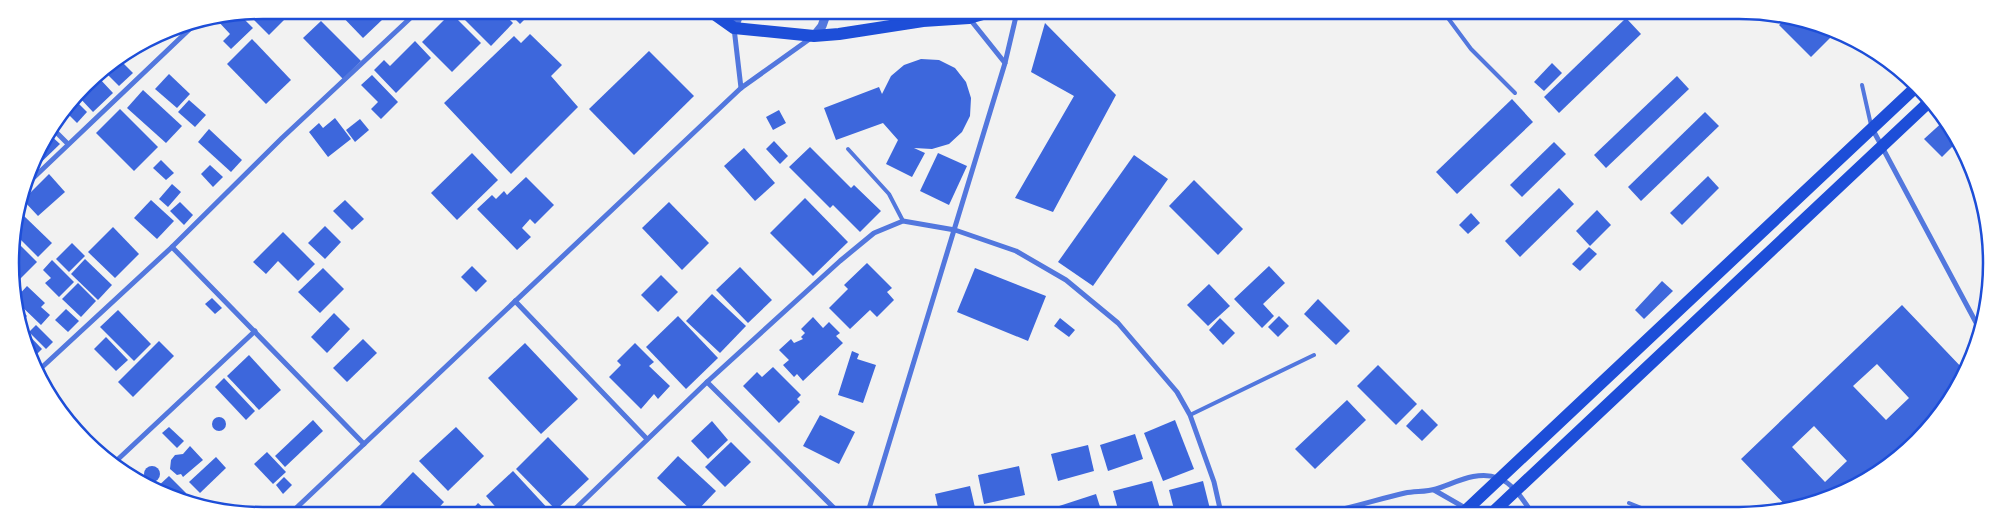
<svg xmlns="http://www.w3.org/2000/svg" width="2002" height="526" font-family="Jost,sans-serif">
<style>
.building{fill:#3d67dc;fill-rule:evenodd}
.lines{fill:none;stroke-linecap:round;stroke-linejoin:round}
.service{stroke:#5277de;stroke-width:4}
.minor{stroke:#5277de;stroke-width:5}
.tertiary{stroke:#5277de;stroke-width:9}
.primary{stroke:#1d4ed8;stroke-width:12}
.rim{fill:none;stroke:#1d4ed8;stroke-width:2.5}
</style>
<rect width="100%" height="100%" fill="#f2f2f2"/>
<g class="building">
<polygon points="263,10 284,10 289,15 269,35 247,13"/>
<polygon points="336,10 375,10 383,19 363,38"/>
<polygon points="456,11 501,11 513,23 491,46"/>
<polygon points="507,11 533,11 520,24"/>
<polygon points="451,13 481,43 452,72 422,42"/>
<polygon points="240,15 253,28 231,49 223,41 230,34 216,19"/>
<polygon points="1789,15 1791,16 1834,34 1811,57 1779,25"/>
<polygon points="1626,18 1641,34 1559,113 1544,97"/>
<polygon points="321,21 361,61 343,79 303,38"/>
<polygon points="1045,23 1116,95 1053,212 1015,198 1074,96 1031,72"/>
<polygon points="530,34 562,65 551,76 578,107 511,174 444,103 514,36 521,43"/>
<polygon points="252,39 291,80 266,104 227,64"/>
<polygon points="415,41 431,58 396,93 374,70 384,60 390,66"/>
<polygon points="649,51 694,96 634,155 589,109"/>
<polygon points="123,56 112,70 108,66"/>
<polygon points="921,59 939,60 955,68 966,82 971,98 970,116 962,132 949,144 932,149 914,148 925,153 912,177 886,164 898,140 883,123 836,140 824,108 879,87 882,94 891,76 904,65"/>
<polygon points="122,62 133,73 119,86 108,75"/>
<polygon points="1552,63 1562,73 1544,91 1534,82"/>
<polygon points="169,74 190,94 177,108 155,89"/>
<polygon points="372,75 398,102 381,119 371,109 378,102 361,85"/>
<polygon points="1677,76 1689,89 1606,168 1594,155"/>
<polygon points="99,78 113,93 93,112 78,96 88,83 91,86"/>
<polygon points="143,90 182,126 166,143 127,108"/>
<polygon points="1512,99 1533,122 1457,194 1436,172"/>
<polygon points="75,100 87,112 77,123 66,112"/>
<polygon points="189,100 206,115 195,127 178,112"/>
<polygon points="120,109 158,147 134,171 96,133"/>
<polygon points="779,110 786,123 773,130 766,117"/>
<polygon points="1705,112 1719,126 1641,201 1628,187"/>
<polygon points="335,118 351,139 328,157 309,132 319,123 323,128"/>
<polygon points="360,119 369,130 355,142 346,130"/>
<polygon points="1946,119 1957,142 1942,157 1924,139"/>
<polygon points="209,129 242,160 231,172 198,142"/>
<polygon points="49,134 60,144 30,173 36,151"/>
<polygon points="774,141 788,156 780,164 766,149"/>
<polygon points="1554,142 1566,154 1522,197 1510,185"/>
<polygon points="810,147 851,188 854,185 881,211 860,232 833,205 830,208 789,167"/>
<polygon points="744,148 775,183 755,201 724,166"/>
<polygon points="472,153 498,180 457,220 431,193"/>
<polygon points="938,153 967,166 949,205 920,191"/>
<polygon points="1134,155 1168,179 1093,286 1058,262"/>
<polygon points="161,160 174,173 166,180 153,168"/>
<polygon points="210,165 223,177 213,187 201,174"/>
<polygon points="49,174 65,192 38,216 23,200"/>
<polygon points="1708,176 1719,188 1682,225 1670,213"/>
<polygon points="526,177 554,205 535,224 530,219 522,228 531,237 517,250 477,209 492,195 496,199 504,191 507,195"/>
<polygon points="1194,180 1243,229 1218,255 1169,206"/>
<polygon points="172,184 181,192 168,207 159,199"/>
<polygon points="1559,188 1574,204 1520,257 1505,241"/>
<polygon points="805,198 848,242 813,276 770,233"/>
<polygon points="151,200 174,221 157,239 134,218"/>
<polygon points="345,200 364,219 352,230 333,211"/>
<polygon points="180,202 193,215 184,225 170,211"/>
<polygon points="669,202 709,243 682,270 642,228"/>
<polygon points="1597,210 1611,225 1590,246 1576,231"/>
<polygon points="1471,213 1480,223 1468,234 1459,225"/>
<polygon points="23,215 52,243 38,257 14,233 17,221"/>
<polygon points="325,226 341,242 325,259 308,243"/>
<polygon points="113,227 139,254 115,278 88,252"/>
<polygon points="283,232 315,264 298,281 278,261 266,274 253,262"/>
<polygon points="13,238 37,262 14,285 11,246"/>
<polygon points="72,243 85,256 69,272 56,259"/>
<polygon points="1589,247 1597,254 1580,271 1572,264"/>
<polygon points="85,259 112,285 98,300 71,274"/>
<polygon points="52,260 74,282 59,297 45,283 51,278 43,270"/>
<polygon points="867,263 892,288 887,292 894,300 877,317 870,310 850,329 829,308 848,289 844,285"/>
<polygon points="472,266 487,281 476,292 461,277"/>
<polygon points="1269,266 1285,283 1263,304 1274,316 1262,328 1234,299"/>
<polygon points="740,267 772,300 748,323 716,290"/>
<polygon points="323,268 344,289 320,313 298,292"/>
<polygon points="975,268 1046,296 1028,341 957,312"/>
<polygon points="661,275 678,292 658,312 641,295"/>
<polygon points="1662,281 1673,291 1644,319 1635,310"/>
<polygon points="78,283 96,301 81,317 62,299"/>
<polygon points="1209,284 1230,306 1208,326 1187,305"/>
<polygon points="27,286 45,303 41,307 50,315 41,325 16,301 16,298"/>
<polygon points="712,294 746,326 720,353 686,321"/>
<polygon points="212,298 222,308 215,314 205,304"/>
<polygon points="1318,299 1350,331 1336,345 1304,314"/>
<path d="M 1902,305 L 1965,371 L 1958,389 L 1906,453 L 1836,497 L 1789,509 L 1741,459 ZM 1877,364 L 1909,398 L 1886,420 L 1853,386 ZM 1814,426 L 1847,461 L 1825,482 L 1792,447 Z"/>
<polygon points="20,309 27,316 18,325 17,311"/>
<polygon points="66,309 79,321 68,332 55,320"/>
<polygon points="118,310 151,344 134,361 100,327"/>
<polygon points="334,313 350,329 327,353 311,337"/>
<polygon points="678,316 718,358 686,389 646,347"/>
<polygon points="1279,316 1289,326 1278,337 1268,327"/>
<polygon points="813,317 823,328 829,322 840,333 836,336 843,343 803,381 797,374 794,377 783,365 789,360 779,350 791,339 794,343 803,339 801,337 805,333 801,329"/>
<polygon points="1060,318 1075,330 1069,337 1054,326"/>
<polygon points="1220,318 1235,333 1223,345 1209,330"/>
<polygon points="36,325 53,342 46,349 29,332"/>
<polygon points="23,329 42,349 33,358 20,331"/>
<polygon points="106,337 128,360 116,371 94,349"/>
<polygon points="363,339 377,353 347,382 333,368"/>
<polygon points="159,341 174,356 133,397 118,382"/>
<polygon points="525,343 578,399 541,434 488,378"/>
<polygon points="635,343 654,362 649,366 670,386 658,399 654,394 641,409 609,377 621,365 617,361"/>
<polygon points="852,351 859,354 857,359 876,365 863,403 838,395"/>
<polygon points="249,355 281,390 259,410 227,376"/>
<polygon points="1378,365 1417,404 1396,425 1357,386"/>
<polygon points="773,367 801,395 797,399 800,402 779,423 743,386 757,372 762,377"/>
<polygon points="224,378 255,411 246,420 215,387"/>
<polygon points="1347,400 1366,420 1315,469 1295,449"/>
<polygon points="1422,409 1438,425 1422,441 1406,426"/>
<polygon points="820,415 855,432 839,464 803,446"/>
<circle cx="219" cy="424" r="7"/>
<polygon points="313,420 323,431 285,467 275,456"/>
<polygon points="1175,420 1194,469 1163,481 1144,433"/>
<polygon points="712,421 728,440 708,459 691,441"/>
<polygon points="169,427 184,441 177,448 162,433"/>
<polygon points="456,427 484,456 448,491 419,461"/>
<polygon points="1135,434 1143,459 1108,471 1100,445"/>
<polygon points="548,437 589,479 556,510 516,469"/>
<polygon points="731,442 751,462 725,487 705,467"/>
<polygon points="1088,445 1094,471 1058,481 1051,454"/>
<polygon points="190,446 203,460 183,477 181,474 177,475 170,469 171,460 175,455 183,454"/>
<polygon points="267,452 286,472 273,484 254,464"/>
<polygon points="678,456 716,491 696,512 693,512 657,478"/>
<polygon points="216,457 226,468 200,493 189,482"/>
<circle cx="152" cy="474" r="8"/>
<polygon points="1019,466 1025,495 984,504 978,475"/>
<polygon points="513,471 551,512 500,512 486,496"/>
<polygon points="413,472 444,502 435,512 381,511 378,508"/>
<polygon points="169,476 186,493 180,498 155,489"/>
<polygon points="284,477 292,485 283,494 276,485"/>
<polygon points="1152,481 1161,512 1119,513 1113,491"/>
<polygon points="1203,481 1211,513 1175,513 1169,490"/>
<polygon points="970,486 976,512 939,512 935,494"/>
<polygon points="1096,494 1102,513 1054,513 1053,508"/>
<polygon points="478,503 488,512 470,512"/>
</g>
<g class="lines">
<g class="service">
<polyline points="1445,14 1471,49 1515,93"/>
<polyline points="1862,85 1871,125"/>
<polyline points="848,149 889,194 903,221"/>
<polyline points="1190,415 1314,355"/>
<polyline points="1629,503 1656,514"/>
</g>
<g class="minor">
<polyline points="969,18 1005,63"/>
<polyline points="734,28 741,88"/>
<polyline points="53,129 68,144"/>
<polyline points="1873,130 1980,330"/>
<polyline points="28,183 195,24"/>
<polyline points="172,247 364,444"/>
<polyline points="515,301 647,439"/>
<polyline points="39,370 172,247 282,138 419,10"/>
<polyline points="707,382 838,512"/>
<polyline points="114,463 255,331"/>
<polyline points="1434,490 1474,513"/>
<polyline points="293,511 741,88 811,38"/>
<polyline points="572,512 707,382 840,261 874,233 903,221 955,230 1016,251 1066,280 1118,323 1177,392 1190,415 1214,482 1221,513"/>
<polyline points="868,512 1005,63 1017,12"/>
<path d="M 1324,513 C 1352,508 1378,499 1405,493 C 1415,491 1426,492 1436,489 C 1455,483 1477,470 1498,478 C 1513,483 1524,501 1532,513"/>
</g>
<g class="tertiary">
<polyline points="734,28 740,12"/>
<polyline points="814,36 822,26 827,12"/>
</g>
<g class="primary">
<polyline points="710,11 734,28 814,36 839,34 923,21 969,18 990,12"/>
<polyline points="1463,513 1915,88"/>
<polyline points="1492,513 1929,102"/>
</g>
</g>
<path d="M0 0H2002V526H0ZM263 19H1739A244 244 0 0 1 1983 263V263A244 244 0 0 1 1739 507H263A244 244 0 0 1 19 263V263A244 244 0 0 1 263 19Z" fill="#fff" fill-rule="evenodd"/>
<path class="rim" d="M263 19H1739A244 244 0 0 1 1983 263V263A244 244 0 0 1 1739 507H263A244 244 0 0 1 19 263V263A244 244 0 0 1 263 19Z"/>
</svg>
